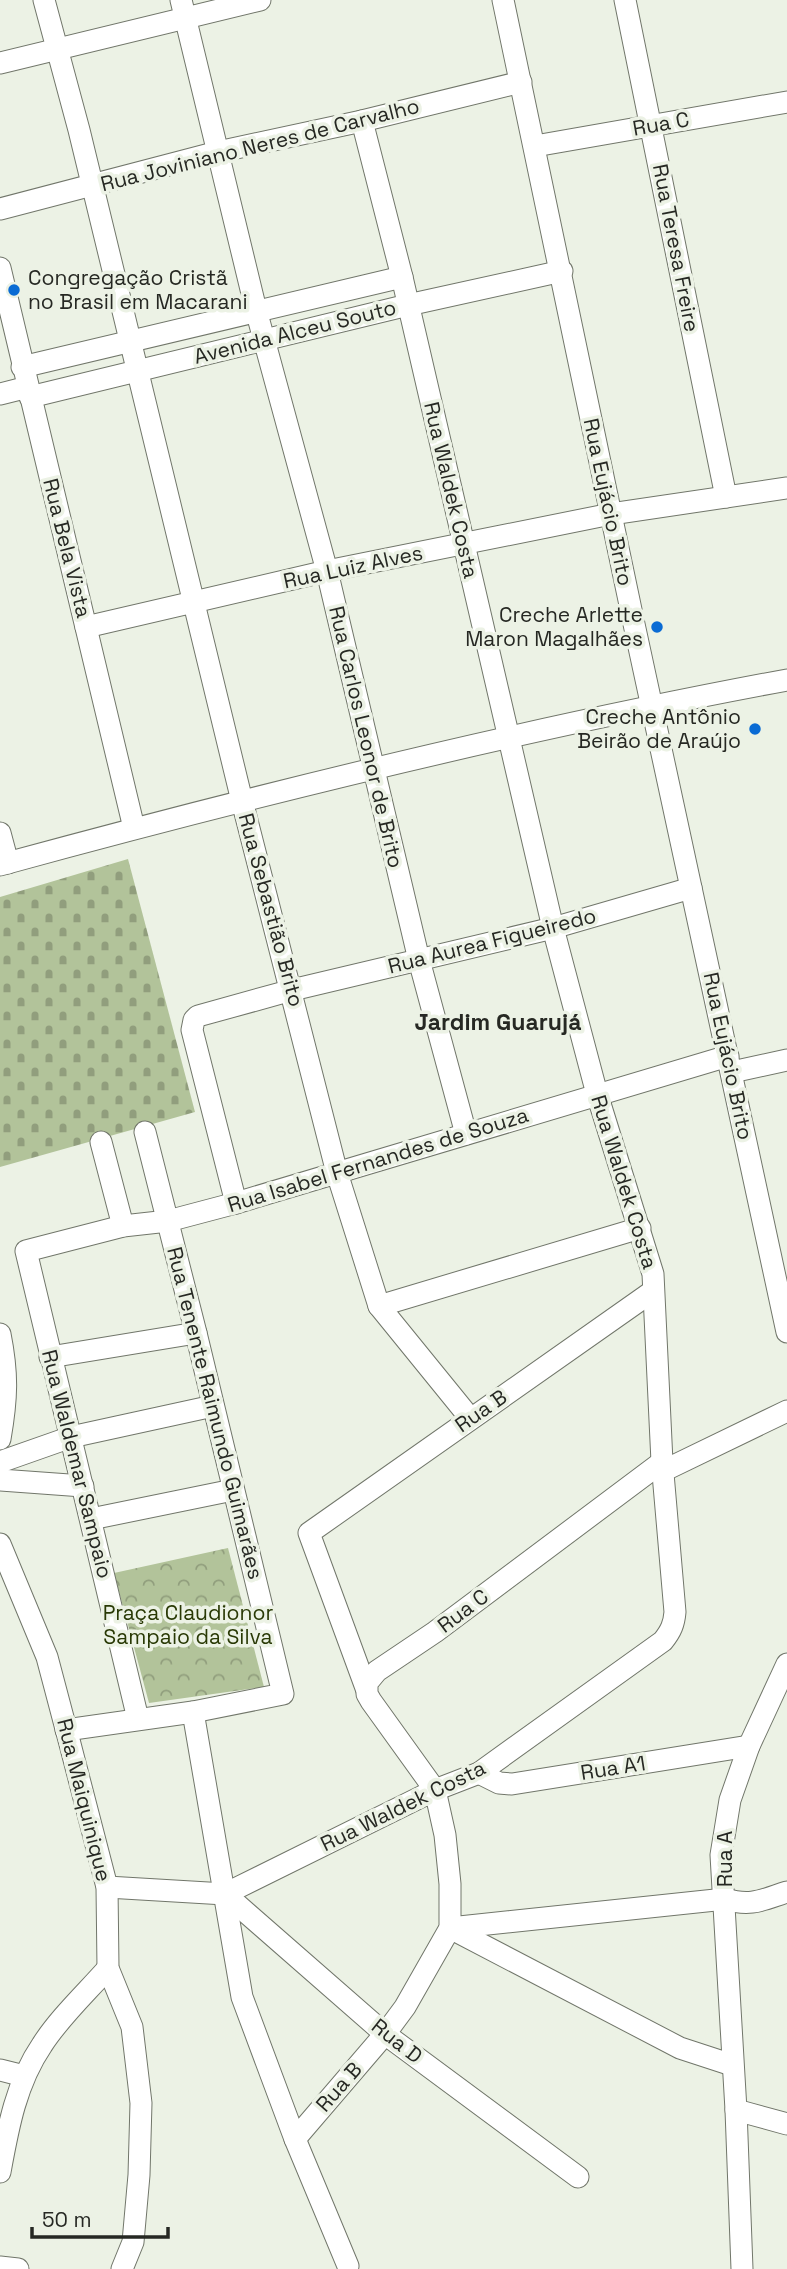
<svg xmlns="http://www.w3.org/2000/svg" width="787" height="2269" font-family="'Space Grotesk',sans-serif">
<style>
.cemetery{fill:url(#cemetery-stones)}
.park{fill:url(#park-crowns)}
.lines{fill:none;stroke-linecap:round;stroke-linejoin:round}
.street-casing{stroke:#71766a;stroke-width:23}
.street{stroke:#fff;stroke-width:21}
.poi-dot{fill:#0a6bd4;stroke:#ecf2e5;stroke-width:2.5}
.labels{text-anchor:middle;stroke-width:7;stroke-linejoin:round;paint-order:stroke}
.street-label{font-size:21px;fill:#262823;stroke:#ecf2e5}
.poi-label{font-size:21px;fill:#262823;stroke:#ecf2e5;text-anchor:end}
.park-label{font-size:21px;fill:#293905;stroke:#ecf2e5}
.neighbourhood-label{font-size:23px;font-weight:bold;fill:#262823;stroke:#ecf2e5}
</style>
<defs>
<pattern id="cemetery-stones" width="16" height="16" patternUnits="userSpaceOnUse" patternTransform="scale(1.75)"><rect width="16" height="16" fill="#b2c39a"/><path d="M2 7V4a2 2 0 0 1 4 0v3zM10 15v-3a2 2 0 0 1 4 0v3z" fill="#919e7d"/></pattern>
<pattern id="park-crowns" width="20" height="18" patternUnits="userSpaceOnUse" patternTransform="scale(1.75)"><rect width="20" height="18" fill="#b2c39a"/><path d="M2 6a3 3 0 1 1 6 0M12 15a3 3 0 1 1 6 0" fill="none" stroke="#919e7d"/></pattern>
</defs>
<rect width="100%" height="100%" fill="#ecf2e5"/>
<polygon class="cemetery" points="128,859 195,1112 0,1167 0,897"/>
<polygon class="park" points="228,1548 264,1687 149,1703 114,1573"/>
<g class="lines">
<g class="street-casing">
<g id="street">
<polyline points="44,0 79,130 242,801 337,1173 379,1306 470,1418"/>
<polyline points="181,0 256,310 327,571 419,960 466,1134"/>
<polyline points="503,0 634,624 787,1332"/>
<polyline points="625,0 726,497"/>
<polyline points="0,63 260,0"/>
<polyline points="535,146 787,102"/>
<polyline points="0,209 218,152 362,121 521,82"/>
<polyline points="0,268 134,828"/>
<polyline points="22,367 402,277"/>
<polyline points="0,394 28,387"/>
<polyline points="30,397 408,305 562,271"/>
<polyline points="86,627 327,571 611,514 787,488"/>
<polyline points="0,833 8,863"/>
<path d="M 0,865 C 260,794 522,729 787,680"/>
<polyline points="732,1072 787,1060"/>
<polyline points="101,1142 123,1226"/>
<polyline points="236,1203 192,1030 194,1020 198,1016 292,990 553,928 691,888"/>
<polyline points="379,1306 640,1228"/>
<path d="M 0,1334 C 8,1374 7,1399 0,1439"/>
<polyline points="50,1357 196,1333"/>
<polyline points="0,1462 71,1437 213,1406"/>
<polyline points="663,1471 787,1411"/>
<polyline points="0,1480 83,1486"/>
<polyline points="91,1519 233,1490"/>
<polyline points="0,1544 47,1657 70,1744 107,1887 108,1968 132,2027 141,2103 139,2175 133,2242 122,2269"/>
<polyline points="366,1688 309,1533 653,1291"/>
<polyline points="193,1712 242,1997 295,2139 348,2266"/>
<polyline points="138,1719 26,1251 123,1226 168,1221 236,1203 728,1056"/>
<polyline points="66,1730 193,1712 283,1694 196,1333 145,1132"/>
<polyline points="479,1773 499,1783 512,1784 749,1746"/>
<path d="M 107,1887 L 225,1894 L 435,1790 L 479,1773 L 663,1641 C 671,1631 674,1624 675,1612 L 662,1462 L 653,1274 L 597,1094 L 553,928 L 402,277 L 362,121"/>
<polyline points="225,1894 385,2034 578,2177"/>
<path d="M 450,1928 L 725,1899 C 751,1907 762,1900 787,1892"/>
<polyline points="450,1928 680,2048 732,2065"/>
<polyline points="0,2070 24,2076"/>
<polyline points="736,2110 787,2124"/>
<polyline points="295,2139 385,2034 405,2007 450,1928 450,1884 445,1835 435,1790 371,1701 367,1694 367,1683 377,1671 435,1632 662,1462"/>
<path d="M 0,2172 C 8,2128 16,2083 42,2045 C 59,2018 87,1992 108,1968"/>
<polyline points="0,2267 18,2269"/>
<polyline points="742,2269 736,2110 721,1855 730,1800 749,1746 787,1664"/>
</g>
</g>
<use href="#street" class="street"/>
</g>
<g class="poi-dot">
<circle cx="14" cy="290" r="7"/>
<circle cx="657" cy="627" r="7"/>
<circle cx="755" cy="729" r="7"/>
</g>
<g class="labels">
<g class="street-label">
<text transform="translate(661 124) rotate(-10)" y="7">Rua C</text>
<text transform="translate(260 145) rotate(-14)" y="7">Rua Joviniano Neres de Carvalho</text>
<text transform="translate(676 248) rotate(79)" y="7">Rua Teresa Freire</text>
<text transform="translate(295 332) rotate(-14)" y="7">Avenida Alceu Souto</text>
<text transform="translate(451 490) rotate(77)" y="7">Rua Waldek Costa</text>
<text transform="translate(608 502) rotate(78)" y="7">Rua Eujácio Brito</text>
<text transform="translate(67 548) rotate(76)" y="7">Rua Bela Vista</text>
<text transform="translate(353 567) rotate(-12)" y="7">Rua Luiz Alves</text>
<text transform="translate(366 737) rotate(77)" y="7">Rua Carlos Leonor de Brito</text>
<text transform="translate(271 910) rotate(75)" y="7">Rua Sebastião Brito</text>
<text transform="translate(492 941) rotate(-14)" y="7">Rua Aurea Figueiredo</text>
<text transform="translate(728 1056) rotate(78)" y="7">Rua Eujácio Brito</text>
<text transform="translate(378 1160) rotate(-17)" y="7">Rua Isabel Fernandes de Souza</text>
<text transform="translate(624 1182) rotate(73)" y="7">Rua Waldek Costa</text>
<text transform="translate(481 1411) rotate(-35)" y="7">Rua B</text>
<text transform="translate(215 1413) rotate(76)" y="7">Rua Tenente Raimundo Guimarães</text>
<text transform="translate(77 1464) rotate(76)" y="7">Rua Waldemar Sampaio</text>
<text transform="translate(463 1611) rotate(-37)" y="7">Rua C</text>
<text transform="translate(613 1768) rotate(-9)" y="7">Rua A1</text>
<text transform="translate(84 1800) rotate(76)" y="7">Rua Maiquinique</text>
<text transform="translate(403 1806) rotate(-26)" y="7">Rua Waldek Costa</text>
<text transform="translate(725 1859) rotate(-90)" y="7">Rua A</text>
<text transform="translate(397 2041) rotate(38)" y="7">Rua D</text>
<text transform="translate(339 2087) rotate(-49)" y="7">Rua B</text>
</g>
<g class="poi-label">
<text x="28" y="285" text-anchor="start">Congregação Cristã<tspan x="28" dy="24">no Brasil em Macarani</tspan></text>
<text x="643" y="622">Creche Arlette<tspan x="643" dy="24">Maron Magalhães</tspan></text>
<text x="741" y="724">Creche Antônio<tspan x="741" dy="24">Beirão de Araújo</tspan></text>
</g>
<g class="park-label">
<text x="188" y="1620">Praça Claudionor<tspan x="188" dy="24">Sampaio da Silva</tspan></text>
</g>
<g class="neighbourhood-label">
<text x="498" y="1030">Jardim Guarujá</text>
</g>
</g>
<path d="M32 2227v10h136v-10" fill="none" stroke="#262823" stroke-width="3.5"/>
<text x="42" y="2227" font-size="21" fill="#262823" stroke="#ecf2e5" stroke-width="5" paint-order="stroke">50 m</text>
</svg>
